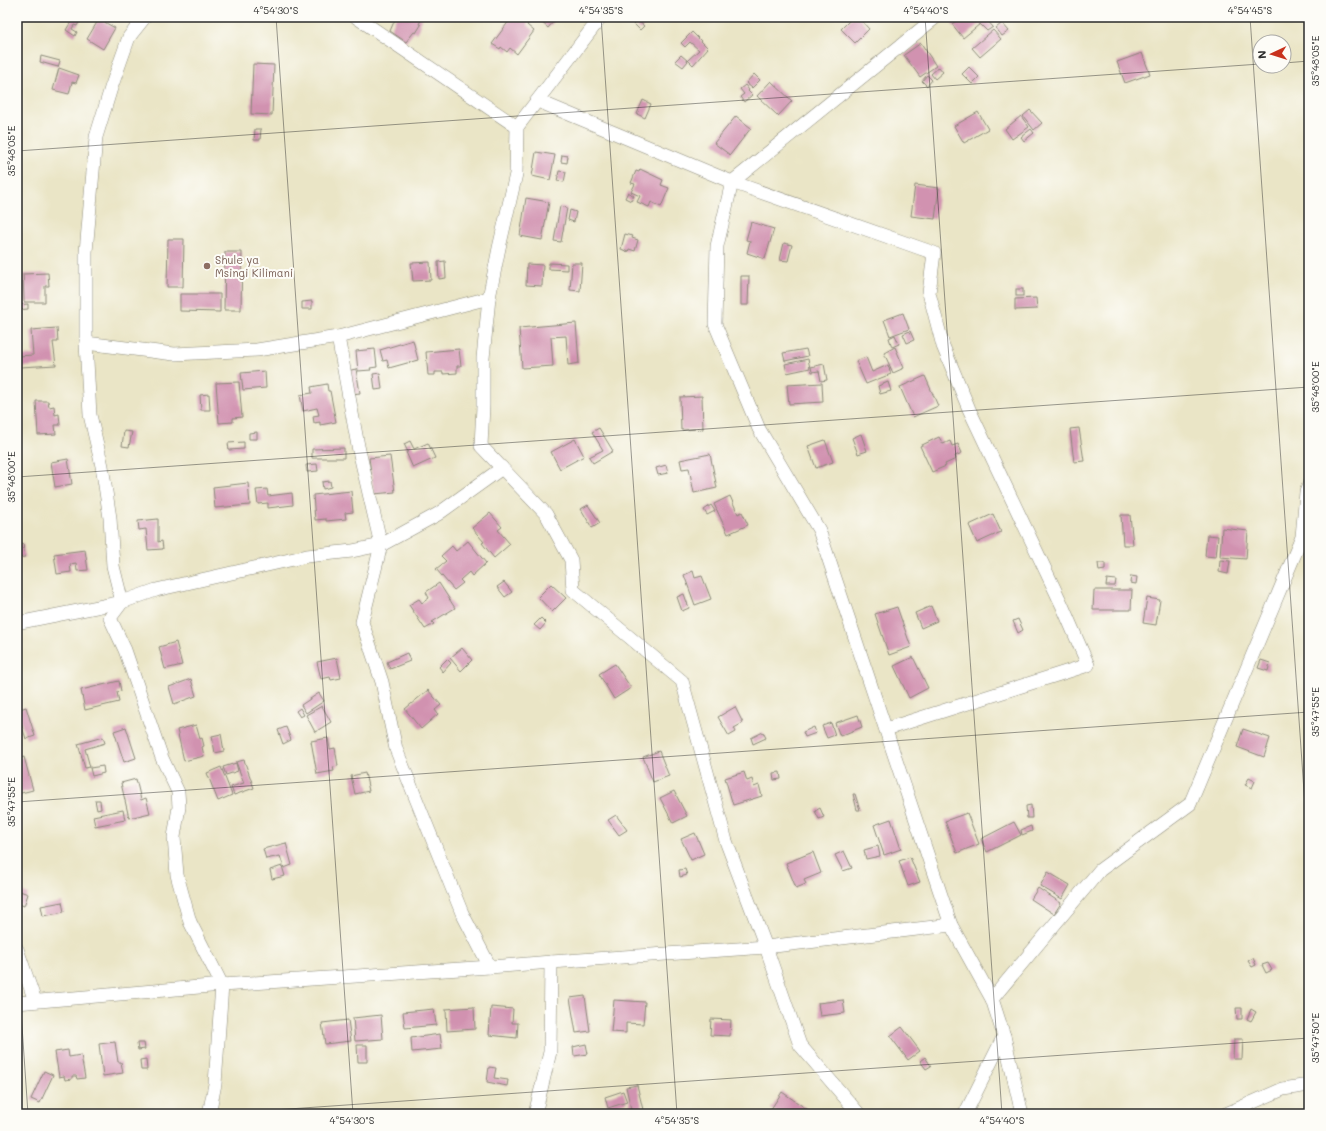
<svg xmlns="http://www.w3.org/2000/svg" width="1326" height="1131" font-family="Mali,sans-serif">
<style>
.building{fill:#d192b0}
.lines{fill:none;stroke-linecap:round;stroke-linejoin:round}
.street-casing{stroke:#8a8878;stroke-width:14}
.street{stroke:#fff;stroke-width:13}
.ticks{fill:none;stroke:#2b2b2b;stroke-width:1;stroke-opacity:0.45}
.education-dot{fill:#8d6e63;stroke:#fdfcf7;stroke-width:1.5}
.labels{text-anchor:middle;stroke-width:4;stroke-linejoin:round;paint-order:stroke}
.education-label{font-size:11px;fill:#785e54;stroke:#fdfcf7;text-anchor:start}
.neatline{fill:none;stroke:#2b2b2b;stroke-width:1.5}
.ticks-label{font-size:10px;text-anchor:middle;fill:#2b2b2b}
</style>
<rect width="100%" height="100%" fill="#fdfcf7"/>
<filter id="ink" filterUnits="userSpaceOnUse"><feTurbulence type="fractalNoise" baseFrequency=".025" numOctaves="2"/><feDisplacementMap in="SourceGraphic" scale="8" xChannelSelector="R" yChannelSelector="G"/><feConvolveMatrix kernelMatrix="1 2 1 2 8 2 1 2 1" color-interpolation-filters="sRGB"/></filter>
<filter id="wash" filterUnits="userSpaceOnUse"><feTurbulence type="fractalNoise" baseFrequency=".012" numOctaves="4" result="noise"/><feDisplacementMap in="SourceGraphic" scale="16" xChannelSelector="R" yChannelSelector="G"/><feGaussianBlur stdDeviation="0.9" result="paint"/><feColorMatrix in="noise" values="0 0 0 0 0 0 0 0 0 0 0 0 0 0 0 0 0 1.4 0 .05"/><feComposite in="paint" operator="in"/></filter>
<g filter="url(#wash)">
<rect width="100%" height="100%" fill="#eae5c6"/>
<g id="blocks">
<g class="building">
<polygon points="74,17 82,17 77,26 74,25 72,29 77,32 75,36 66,30"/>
<polygon points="396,17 420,17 422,18 419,24 421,25 416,33 414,32 406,42 390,31"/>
<polygon points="512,17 522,17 529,22 527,25 534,31 517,54 510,48 507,52 501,47 500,49 492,44"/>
<polygon points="536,17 549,17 554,21 548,28"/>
<polygon points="853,17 858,17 869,29 855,43 841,29"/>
<polygon points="961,17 989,17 989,18 987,20 993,27 987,31 980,24 963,38 952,24"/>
<polygon points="99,19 115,28 103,49 87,39"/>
<polygon points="636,19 644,26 640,30 633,23"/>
<polygon points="1002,23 1009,31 1002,36 996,28"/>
<polygon points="993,30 1001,39 980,57 972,48"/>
<polygon points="692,32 708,48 693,65 688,60 699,50 690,42 685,47 681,43"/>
<polygon points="921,43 936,66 920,77 904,55"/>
<polygon points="1142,53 1150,74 1125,83 1117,62"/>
<polygon points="681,55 688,61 683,67 675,61"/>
<polygon points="41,56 60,61 58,67 40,62"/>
<polygon points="253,64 274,65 272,115 251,114"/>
<polygon points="939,67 943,72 935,79 931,74"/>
<polygon points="969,67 979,77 972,84 962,74"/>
<polygon points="59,68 79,75 76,83 72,82 69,94 53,90"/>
<polygon points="754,74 760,80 752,88 746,83"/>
<polygon points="927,75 932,80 927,86 922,81"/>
<polygon points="771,81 792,101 778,116 757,96"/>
<polygon points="745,85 749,90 748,91 752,95 744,102 740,97 744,94 740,89"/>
<polygon points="643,100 651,104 645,118 637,114"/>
<polygon points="1030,110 1042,123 1034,130 1023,116"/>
<polygon points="978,112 988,129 964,143 954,126"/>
<polygon points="736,116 751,128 730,155 714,143"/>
<polygon points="1021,116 1029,127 1012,139 1005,129"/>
<polygon points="255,129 261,129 260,140 254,140"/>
<polygon points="1031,129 1034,133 1024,141 1021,137"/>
<polygon points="536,152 555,155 550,180 532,176"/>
<polygon points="562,155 568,156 567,163 561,162"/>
<polygon points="640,169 663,180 661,185 669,188 661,207 651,202 649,207 637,202 640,196 631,192 635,184 631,183 636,171 639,172"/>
<polygon points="559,171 566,172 564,182 557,181"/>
<polygon points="915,185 939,188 935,219 911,216"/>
<polygon points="628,192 634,196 631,201 625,198"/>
<polygon points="526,198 549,202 542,240 520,236"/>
<polygon points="560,206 567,208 561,242 554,241"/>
<polygon points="570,210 576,212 574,222 568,220"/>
<polygon points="751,222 774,229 765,259 747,253 750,241 746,240"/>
<polygon points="625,234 633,236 632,238 638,240 635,251 629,249 628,252 621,249"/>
<polygon points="168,239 184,239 183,287 167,287"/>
<polygon points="784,243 792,245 788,261 780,260"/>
<polygon points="225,252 242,252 241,310 224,310"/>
<polygon points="445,261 446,278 439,279 438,262"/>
<polygon points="430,262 431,280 413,281 411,263"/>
<polygon points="549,263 567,264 567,270 549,269"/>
<polygon points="572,263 582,263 580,291 570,290"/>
<polygon points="527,264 543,265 542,286 526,285"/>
<polygon points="48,273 49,286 45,286 45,302 24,302 23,274"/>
<polygon points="741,276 749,276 748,305 741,305"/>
<rect x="1016" y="289" width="7" height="7"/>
<polygon points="180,294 220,294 220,312 180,311"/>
<polygon points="1036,298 1037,309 1015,310 1015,299"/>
<polygon points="312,301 312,309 302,309 302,302"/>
<polygon points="28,304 28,309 17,310 17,305"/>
<polygon points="903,313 909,329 890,336 884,320"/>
<polygon points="576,323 579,363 568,365 566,336 551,337 553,366 522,368 519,328"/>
<polygon points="57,328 58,342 53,342 56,365 20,367 19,356 33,355 31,330"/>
<polygon points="910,331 914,340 907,343 903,334"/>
<polygon points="895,335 899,344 892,347 889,338"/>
<polygon points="413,340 418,360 389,368 387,360 383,361 380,350"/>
<polygon points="895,347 904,368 893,373 884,353"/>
<polygon points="375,349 377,367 370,368 371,370 358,371 356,351"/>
<polygon points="459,349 461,366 457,366 457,373 443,374 443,372 435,372 435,375 428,375 426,352"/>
<polygon points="806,349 808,356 785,361 783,353"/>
<polygon points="866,357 872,372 888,365 891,374 866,384 856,361"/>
<polygon points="808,359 810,368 787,373 785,364"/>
<polygon points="824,364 827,380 821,381 819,371 812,372 811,367"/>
<polygon points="356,369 360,393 351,394 347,371"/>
<polygon points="265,371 266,388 243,390 241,373"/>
<polygon points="380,373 382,389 375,390 373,374"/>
<polygon points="925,376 938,406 913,417 900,387"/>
<polygon points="239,382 242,417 233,418 233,422 219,423 216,383"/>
<polygon points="888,382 891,391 880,394 878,386"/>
<polygon points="822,383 823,402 789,404 787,385"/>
<polygon points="327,384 328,391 330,391 336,422 320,425 320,422 314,423 313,416 319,415 317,408 303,411 300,395 312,393 311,387"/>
<polygon points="209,394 210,410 201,410 200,395"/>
<polygon points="702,396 703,429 681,430 680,397"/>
<polygon points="36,401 48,401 49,407 54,406 55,415 59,414 60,425 55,425 56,434 38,435"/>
<polygon points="599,428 613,451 593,463 589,457 603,450 592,432"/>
<polygon points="1079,428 1084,461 1074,462 1070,429"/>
<polygon points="124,431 132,432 129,447 122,446"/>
<polygon points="257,432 257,439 249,439 249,433"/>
<polygon points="861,434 867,451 858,454 852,438"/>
<polygon points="939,437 943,444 950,441 952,446 958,444 962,453 955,456 956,459 945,464 946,466 932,472 920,446"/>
<polygon points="575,439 584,456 560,469 551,452"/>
<polygon points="825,440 833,462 816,468 808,446"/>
<polygon points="410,441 414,449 428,443 435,458 413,468 406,452 408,452 404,444"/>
<polygon points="244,442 244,449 229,450 228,443"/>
<polygon points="344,448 344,458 312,458 312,449"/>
<polygon points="710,454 717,488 694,493 689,468 682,469 680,460"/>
<polygon points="390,456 395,492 374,494 369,458"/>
<polygon points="68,459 72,484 55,487 51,462"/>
<polygon points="317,464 318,471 307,472 306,465"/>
<polygon points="666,465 668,473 658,475 656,468"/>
<polygon points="330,481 331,487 323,489 322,482"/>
<polygon points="248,483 250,505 215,508 213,487"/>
<polygon points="267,489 268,496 292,493 293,505 268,508 268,503 258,504 256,490"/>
<polygon points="351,491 353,512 345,513 346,519 326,521 326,519 315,520 313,495"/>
<polygon points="730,496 738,514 742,512 748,525 728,534 714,504"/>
<polygon points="588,505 600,523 592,528 581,509"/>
<polygon points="711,505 715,511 707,515 704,510"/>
<polygon points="490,513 502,527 498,530 510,544 494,558 482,543 484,542 472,528"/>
<polygon points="993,514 1001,532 977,543 969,525"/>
<polygon points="1121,515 1130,515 1133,545 1123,545"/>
<polygon points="158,519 158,542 162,541 163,549 148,550 146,529 139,530 138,521"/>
<polygon points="1222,528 1248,531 1246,559 1220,557"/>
<polygon points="1207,535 1218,536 1216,557 1205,556"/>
<polygon points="468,541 486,563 472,576 469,572 460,580 463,583 454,590 436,569 446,561 441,556 452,546 456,551"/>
<polygon points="23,544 25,557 17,558 17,545"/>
<polygon points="85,550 88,570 77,571 76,563 70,564 71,572 57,574 54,554"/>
<polygon points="1220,560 1230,561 1228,574 1219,572"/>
<polygon points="1098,563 1105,563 1105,570 1099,571"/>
<polygon points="693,571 695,578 702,576 711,599 695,605 684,575"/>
<polygon points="1131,576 1137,577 1136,584 1130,583"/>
<polygon points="1107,579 1116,580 1115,586 1106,586"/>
<polygon points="504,582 512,592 505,597 497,587"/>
<polygon points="439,583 455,608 432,622 434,624 425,629 409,605 419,599 422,603 429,598 426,592"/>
<polygon points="551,584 566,598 552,612 538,597"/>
<polygon points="1094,590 1132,590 1131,610 1093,610"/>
<polygon points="684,594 689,608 682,611 677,597"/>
<polygon points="1147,598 1160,600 1156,625 1143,623"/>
<polygon points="931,606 937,621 921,628 915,613"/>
<polygon points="897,607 911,647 889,655 875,614"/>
<polygon points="541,618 546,623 540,630 534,625"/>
<polygon points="1018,619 1023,630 1018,633 1013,621"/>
<polygon points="176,642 182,665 165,669 159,647"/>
<polygon points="462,648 472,660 461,671 450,658"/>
<polygon points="407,653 410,661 390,669 387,662"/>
<polygon points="913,657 928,688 909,698 894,666"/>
<polygon points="337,658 341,678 331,680 330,677 321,679 317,662"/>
<polygon points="447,659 451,663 443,672 439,667"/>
<polygon points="1261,660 1270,663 1268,671 1258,668"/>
<polygon points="615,664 631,688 614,699 599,674"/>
<polygon points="191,679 196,696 174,704 169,687"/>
<polygon points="119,681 121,691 117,692 119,702 85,710 81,690"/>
<polygon points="428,690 441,705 435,710 438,714 421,729 405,709"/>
<polygon points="319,693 324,701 306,713 301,705"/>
<polygon points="322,706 331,722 315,732 306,715"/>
<polygon points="26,707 35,736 26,739 17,710"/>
<polygon points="735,707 743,723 734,728 736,732 729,736 718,717"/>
<polygon points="300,708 304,715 300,717 296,711"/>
<polygon points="858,715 862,727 840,736 835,723"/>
<polygon points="831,723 835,735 827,738 822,726"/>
<polygon points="196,725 200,739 202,738 204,746 202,747 204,756 184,761 177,730"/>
<polygon points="126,727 136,758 124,762 114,731"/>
<polygon points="286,727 291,740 283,744 278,730"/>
<polygon points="814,727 816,733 805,737 803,732"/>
<polygon points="1243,729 1270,738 1264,757 1237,747"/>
<polygon points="763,732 766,738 753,744 751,738"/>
<polygon points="221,734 224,751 215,753 212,736"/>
<polygon points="103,737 105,743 85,749 90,767 85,768 78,744"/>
<polygon points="328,738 330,749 335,748 338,766 333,767 334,771 317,774 311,741"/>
<polygon points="659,751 669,776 653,782 643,757"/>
<polygon points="24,757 33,790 17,794 17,759"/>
<polygon points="244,760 254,788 234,795 231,787 244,783 236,762"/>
<polygon points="236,763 238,771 226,775 223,767"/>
<polygon points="103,766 104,773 92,776 90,768"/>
<polygon points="221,767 232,795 218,801 207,773"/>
<polygon points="744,772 747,781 752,779 754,787 759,785 762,796 733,805 725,778"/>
<polygon points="780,772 781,779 774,780 773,773"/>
<polygon points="365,773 369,791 355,794 351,776"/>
<polygon points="1249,778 1255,781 1252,788 1245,785"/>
<polygon points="136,779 141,800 146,798 150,813 129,818 121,783"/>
<polygon points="674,791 687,816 673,823 660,798"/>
<polygon points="853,794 855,794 860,810 857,810"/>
<polygon points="95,800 100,800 101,809 97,810"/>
<polygon points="1031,805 1032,818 1027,818 1026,806"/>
<polygon points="820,808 824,817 819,819 815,811"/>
<polygon points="123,810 125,820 95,826 93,816"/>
<polygon points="967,813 979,844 957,853 945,821"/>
<polygon points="616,815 627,830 619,835 608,820"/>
<polygon points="891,819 901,849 884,855 874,825"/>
<polygon points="1014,822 1021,835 987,852 981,839"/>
<polygon points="1031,826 1032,831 1022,835 1021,830"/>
<polygon points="695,833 704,854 691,860 681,839"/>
<polygon points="286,843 292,865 284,868 280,856 266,859 263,849"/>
<polygon points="878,846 880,856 866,859 864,850"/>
<polygon points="844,851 852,868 843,871 835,855"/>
<polygon points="813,852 821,873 804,880 806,884 796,888 786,863"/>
<polygon points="910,857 920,882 908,886 899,861"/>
<polygon points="282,866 285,876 272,879 270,870"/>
<polygon points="685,869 687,875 680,877 679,870"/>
<polygon points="1048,872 1070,885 1062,899 1040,886"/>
<polygon points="1038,888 1061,903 1054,914 1031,899"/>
<polygon points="17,890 28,894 24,906 17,903"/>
<polygon points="62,902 64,912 43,916 41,906"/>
<polygon points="1253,958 1256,965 1252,967 1248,961"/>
<polygon points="1268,963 1272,970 1266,973 1262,965"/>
<polygon points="585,996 590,1031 576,1033 570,998"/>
<polygon points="614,1000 645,1002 643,1024 626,1023 626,1033 611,1032"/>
<polygon points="843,1000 845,1013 820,1016 818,1003"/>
<polygon points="474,1007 475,1029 447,1031 446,1009"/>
<polygon points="491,1007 513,1009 512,1023 518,1023 517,1038 489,1035"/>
<polygon points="1236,1008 1242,1008 1242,1019 1237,1019"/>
<polygon points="434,1009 436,1025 405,1028 403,1012"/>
<polygon points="1251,1009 1256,1012 1251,1021 1247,1019"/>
<polygon points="381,1015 383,1039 355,1041 353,1018"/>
<polygon points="711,1019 731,1020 730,1036 710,1035"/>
<polygon points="348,1020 351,1041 325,1044 322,1023"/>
<polygon points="902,1027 920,1051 908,1060 890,1036"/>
<polygon points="440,1034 442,1049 412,1052 411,1038"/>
<polygon points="1234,1039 1243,1039 1242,1059 1233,1059"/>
<polygon points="115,1042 118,1062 121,1062 123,1073 103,1076 99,1044"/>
<polygon points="137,1043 144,1043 145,1049 138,1050"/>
<polygon points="586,1044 588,1054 574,1056 573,1047"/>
<polygon points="357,1045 367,1045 367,1062 358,1062"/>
<polygon points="68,1050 69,1057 81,1055 85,1078 77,1079 76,1076 72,1076 72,1079 65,1080 64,1076 59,1077 55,1052"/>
<polygon points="925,1057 931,1066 926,1069 920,1061"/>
<polygon points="146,1059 147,1070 141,1070 140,1060"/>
<polygon points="489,1067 496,1068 494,1078 508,1080 507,1086 487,1082"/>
<polygon points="44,1071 53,1075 40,1103 31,1099"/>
<polygon points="637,1085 644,1114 632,1114 626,1087"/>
<polygon points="623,1091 627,1102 608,1108 605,1097"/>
<polygon points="782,1092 814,1114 779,1114 771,1109"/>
</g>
</g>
</g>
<g filter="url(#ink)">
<use href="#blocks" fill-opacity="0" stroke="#8a8878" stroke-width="1"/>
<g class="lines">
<g class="street-casing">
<g id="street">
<polyline points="145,17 129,37 111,88 96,137 86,252 86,343 90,415 102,466 110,518 113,566 122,602 110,618 125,650 162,758 178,792 179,807 174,837 177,875 190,922 222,985 215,1084 209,1114"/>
<polyline points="356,17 517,127"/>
<polyline points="601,17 517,127 516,174 499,248 489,298 483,358 483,406 481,446 546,514 571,560 573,590 682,681 726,841 766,947 800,1045 859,1114"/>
<polyline points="936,17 732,182 717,246 715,324 759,429 819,530 951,925 992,999 1004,1036 1022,1114"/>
<polyline points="538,101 732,182 934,253 929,293 943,346 969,409 1062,605 1088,665 886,729"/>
<polyline points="338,337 358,446 381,545 362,622 382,682 396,749 462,913 490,967"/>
<polyline points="86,343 174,354 257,350 338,337 489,298"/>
<polyline points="17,623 122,602 156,590 263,566 307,556 352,551 381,545 438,514 502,468"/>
<polyline points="17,949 35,1001"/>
<polyline points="992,999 1100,870 1190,804 1302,537 1306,492 1309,485"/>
<polyline points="17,1003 222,985 490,967 551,962 766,947 951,925"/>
<polyline points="535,1114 550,1052 551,962"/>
<polyline points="965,1114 1004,1036"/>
<polyline points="1226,1114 1283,1089 1309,1085"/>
</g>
</g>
<use href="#street" class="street"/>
</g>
</g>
<path class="ticks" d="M 276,17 L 353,1114M 601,17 L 677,1114M 925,17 L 1002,1114M 1250,17 L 1309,863M 1284,63 L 1309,61M 17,151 L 1260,64M 17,477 L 1309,387M 17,802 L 1309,712M 17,953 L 28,1114M 217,1114 L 1309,1038"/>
<circle class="education-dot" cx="207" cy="266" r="4"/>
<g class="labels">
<g class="education-label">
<text x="215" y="264">Shule ya<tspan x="215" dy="13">Msingi Kilimani</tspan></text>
</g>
</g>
<rect width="1326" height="1131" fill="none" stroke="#fdfcf7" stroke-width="44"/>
<g transform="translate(1272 54) rotate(266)"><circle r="19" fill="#fdfcf7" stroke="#a9a8a5"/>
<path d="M0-3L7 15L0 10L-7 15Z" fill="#c8321e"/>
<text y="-6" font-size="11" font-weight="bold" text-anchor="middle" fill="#2b2b2b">N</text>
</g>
<rect x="22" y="22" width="1282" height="1087" class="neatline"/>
<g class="ticks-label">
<text x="276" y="14">4°54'30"S</text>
<text x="601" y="14">4°54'35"S</text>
<text x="926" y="14">4°54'40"S</text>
<text x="1250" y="14">4°54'45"S</text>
<text transform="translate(1315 61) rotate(-90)" y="4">35°48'05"E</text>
<text transform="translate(11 151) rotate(-90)" y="4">35°48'05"E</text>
<text transform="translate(1315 387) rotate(-90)" y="4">35°48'00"E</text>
<text transform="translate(11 477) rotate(-90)" y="4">35°48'00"E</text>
<text transform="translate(1315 712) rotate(-90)" y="4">35°47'55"E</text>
<text transform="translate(11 802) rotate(-90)" y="4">35°47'55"E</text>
<text transform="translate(1315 1038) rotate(-90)" y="4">35°47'50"E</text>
<text x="352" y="1124">4°54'30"S</text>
<text x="677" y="1124">4°54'35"S</text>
<text x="1002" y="1124">4°54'40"S</text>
</g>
</svg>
